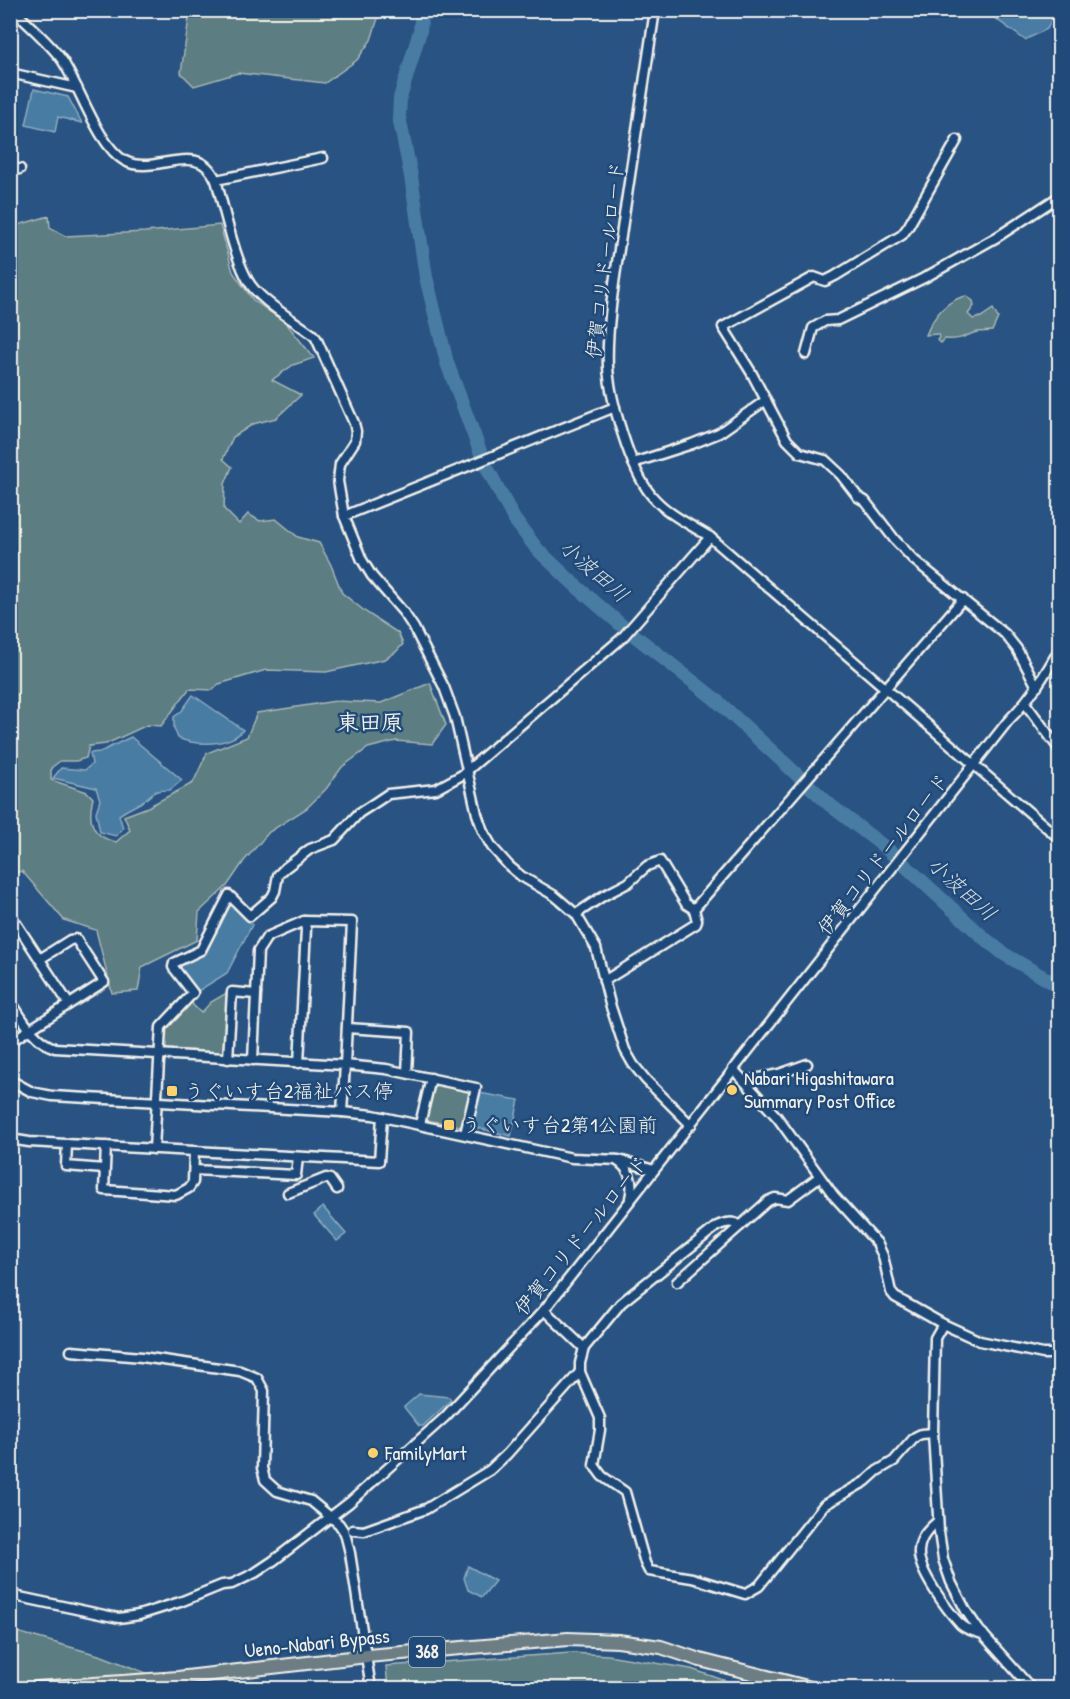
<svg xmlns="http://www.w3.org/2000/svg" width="1070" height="1699" font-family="'Patrick Hand','Klee One',sans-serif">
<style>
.green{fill:#5b7d82;stroke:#a8b7b5;stroke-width:1.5}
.water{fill:#487ca3;stroke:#8dabbf;stroke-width:1.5}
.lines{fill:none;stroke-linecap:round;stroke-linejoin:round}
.river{stroke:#487ca3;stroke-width:14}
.minor-casing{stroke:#f4f1e8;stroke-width:13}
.highway-casing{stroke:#f4f1e8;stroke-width:16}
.minor{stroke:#1f4a7a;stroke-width:8}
.highway{stroke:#6c7e84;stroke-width:12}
.poi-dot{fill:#ffd166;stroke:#1f4a7a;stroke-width:2}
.labels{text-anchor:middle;stroke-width:5;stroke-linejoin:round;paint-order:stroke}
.shield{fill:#1f4a7a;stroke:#b4bfc7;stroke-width:1.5}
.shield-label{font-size:18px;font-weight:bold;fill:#f4f1e8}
.street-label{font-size:20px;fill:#f4f1e8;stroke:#1f4a7a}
.poi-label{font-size:20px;fill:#f4f1e8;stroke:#1f4a7a;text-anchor:start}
.water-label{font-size:21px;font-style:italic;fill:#dadfde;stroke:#1f4a7a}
.quarter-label{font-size:22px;font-weight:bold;fill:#f4f1e8;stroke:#1f4a7a}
</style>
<rect width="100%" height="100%" fill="#295383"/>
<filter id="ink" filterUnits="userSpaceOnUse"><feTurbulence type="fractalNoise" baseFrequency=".0167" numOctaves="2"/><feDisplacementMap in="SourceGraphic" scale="12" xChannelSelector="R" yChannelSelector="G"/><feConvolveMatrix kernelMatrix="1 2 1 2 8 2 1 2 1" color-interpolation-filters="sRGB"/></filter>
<g filter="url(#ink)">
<g class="green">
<polygon points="190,11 380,10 380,12 371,40 357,60 325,83 238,73 194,86 181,73"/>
<path d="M 49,216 L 50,228 L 65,236 L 145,232 L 220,225 L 233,272 L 253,300 L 286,323 L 314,358 L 293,365 L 272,380 L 301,395 L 276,418 L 253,424 L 233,437 L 223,459 L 232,467 L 225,484 L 224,509 L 239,524 L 248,514 L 260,521 L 276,519 L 298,537 L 319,543 L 331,565 L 342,593 L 367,613 L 398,633 L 403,644 L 396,652 L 385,659 L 326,672 L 266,670 L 219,684 L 213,690 L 189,689 L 161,726 L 147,725 L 106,744 L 89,746 L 86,758 L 76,761 L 60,761 L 51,768 L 51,780 L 87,792 L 93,798 C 87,821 92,837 116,842 L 130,830 L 124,816 L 148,807 L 193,783 L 207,753 L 247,737 L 257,713 L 336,701 L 381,703 L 430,683 L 446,725 L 432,744 L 396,741 L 368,748 L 342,767 L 326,789 L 307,808 L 269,832 L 244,861 L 227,886 L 199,912 L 197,940 L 142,967 L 138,991 L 112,993 L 96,930 L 64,920 L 22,871 L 11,874 L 11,227 Z"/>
<path d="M 966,296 L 973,301 L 974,306 L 968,314 L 973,319 L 981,317 L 993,309 L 998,318 L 992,331 C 986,332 977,331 971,334 C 962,338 956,340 945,339 L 941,343 L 937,340 L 939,338 L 938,334 L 926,335 C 933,317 946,300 966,296 Z"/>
<polygon points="230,991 227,1051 223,1055 167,1052 163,1048 164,1029 191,999 193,1005 201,1013 211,1002"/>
<polygon points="435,1083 467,1090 470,1095 464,1125 461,1126 426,1120 424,1117 431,1085"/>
<polygon points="10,1630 102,1656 185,1688 11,1688"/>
<polygon points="571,1653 608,1655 691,1669 747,1688 388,1688 386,1666"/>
</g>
<g class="water">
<polygon points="985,11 985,10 1056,11 1047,29 1025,40"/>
<polygon points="34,89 68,97 82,123 58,117 55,132 26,125"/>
<path d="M 193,695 L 243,730 C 230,746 196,746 178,738 L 174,728 L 174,717 L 181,712 Z"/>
<path d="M 131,737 L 182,780 L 170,790 C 147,790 155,795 140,803 C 133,807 126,810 119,815 L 123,828 L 116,836 L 100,832 L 96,812 L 100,800 L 96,788 L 53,778 L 61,768 L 85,770 L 92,764 L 90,753 L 100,752 Z"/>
<polygon points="230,903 252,925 227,973 198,991 181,970 181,965 204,952 226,904"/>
<polygon points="479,1093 519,1100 511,1136 473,1127"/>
<polygon points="323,1207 346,1234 337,1241 314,1215"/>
<polygon points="419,1394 449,1397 451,1400 423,1426 419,1426 404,1407"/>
<polygon points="468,1566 495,1581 482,1597 468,1590 464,1578"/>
</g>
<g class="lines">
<polyline class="river" points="422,10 420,31 400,98 399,117 411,176 426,277 447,363 484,462 514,519 537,549 576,586 620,624 715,699 830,805 887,849 984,938 1004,954 1060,987"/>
<g class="minor-casing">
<g id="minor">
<path d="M 14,10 C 29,26 49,42 62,60 C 80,87 98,146 125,161 C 155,177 197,138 216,180"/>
<path d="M 655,10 C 644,81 634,152 623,222 C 617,266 606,323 608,367 C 610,400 630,469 651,495 C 667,514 689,524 710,537 L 1060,839"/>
<polyline points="10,73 77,88"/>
<polyline points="957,140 908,227 902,235 835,276 825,281 814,277 723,327 751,372 787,440 800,453 825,460 841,475 858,497 865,501 895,540 914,560 1005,634 1017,649 1037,687"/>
<path d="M 323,158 L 216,180 C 224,207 236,269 254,289 C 270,307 292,319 312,334 L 316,338 L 354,423 L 356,431 L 355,441 L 340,464 L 338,481 L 344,516 L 362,560 L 372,576 L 404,613 L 414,628 L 444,687 L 455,717 L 477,814 L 483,831 L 492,847 L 509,866 L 521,876 L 555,896 L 576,914 L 596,948 L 610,1004 L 625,1050 L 633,1064 L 646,1080 L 691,1125"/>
<polyline points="10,171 20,169"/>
<polyline points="806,354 813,328 825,321 838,320 924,278 997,237 1060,196"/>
<polyline points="633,463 692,444 719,433 766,400"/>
<polyline points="344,516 615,407"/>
<polyline points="1025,703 1060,750"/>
<polyline points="694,909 963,599"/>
<polyline points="10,914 69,1004"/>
<polyline points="576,914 603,896 628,883 647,866 660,861 686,904 694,909 697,921 696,924 604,981"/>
<path d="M 10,1000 C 22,1018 33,1041 55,1048 L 345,1065 L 342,1112"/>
<polyline points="347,1028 409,1032 407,1073"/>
<polyline points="10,1042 104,982 76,939 70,940 40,959"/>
<polyline points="228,1059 232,992 256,994"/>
<polyline points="253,1060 258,951 267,937 304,921 352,922 345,1065 386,1069 476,1088 465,1134"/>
<polyline points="299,1063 306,929 304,921"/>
<polyline points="733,1069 777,1117 834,1196 877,1243 883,1256 891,1292 895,1297 943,1324 980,1341 1043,1354 1060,1354"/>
<polyline points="10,1080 32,1092 52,1096 342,1112 373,1115 572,1158 619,1160 654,1170"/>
<polyline points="745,1081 779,1074 807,1064"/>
<polyline points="420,1124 431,1078"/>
<polyline points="10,1139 29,1142 379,1161 382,1117"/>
<polyline points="67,1144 66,1166 104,1169"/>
<polyline points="106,1146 104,1190 176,1195 189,1188 193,1182 194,1152"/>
<polyline points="154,1149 161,1027 193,993 173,967 174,963 201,950 229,895 250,916 272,897 275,891 278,875 285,868 310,849 334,840 359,813 370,806 388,794 436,789 462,775 622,638 710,537"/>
<path d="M 616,1160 C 630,1168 634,1183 630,1198"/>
<polyline points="194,1170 296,1175 298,1157"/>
<polyline points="288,1193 326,1178 330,1179 337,1189"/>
<path d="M 740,1226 C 734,1221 725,1222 717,1226 L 621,1303 L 584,1348 L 580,1363 L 580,1372 L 600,1418 L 600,1430 L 594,1465 L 602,1476 L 625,1492 L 645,1563 L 649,1571 L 692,1578 L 745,1594 L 759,1586 L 824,1505 L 866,1481 L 877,1471 L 894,1461 L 915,1437 L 921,1434 L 933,1433"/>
<polyline points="677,1282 768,1201 775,1198 788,1200 819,1177"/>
<polyline points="544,1310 584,1348"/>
<polyline points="943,1324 935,1338 933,1433 939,1532 943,1559 951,1582 966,1611 979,1630 1031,1688"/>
<polyline points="71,1351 142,1357 240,1371 257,1378 264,1391 262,1468 265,1480 277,1491 311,1501 339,1524 345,1533 350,1553 371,1688"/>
<path d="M 938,1521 C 928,1530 920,1537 919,1551 C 917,1570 948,1611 961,1625 C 966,1630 976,1632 983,1634"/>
<polyline points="353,1530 364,1531 426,1509 490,1470 507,1454 580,1372"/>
<path d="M 10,1595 L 109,1616 L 119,1618 L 139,1615 L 180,1602 L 222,1585 L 232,1584 L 255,1573 L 273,1561 L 350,1502 L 445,1417 L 544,1310 L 1008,721 C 1030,699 1045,675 1060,648"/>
</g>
</g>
<g class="highway-casing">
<polyline id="highway" points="38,1688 178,1678 367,1656 568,1639 618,1641 661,1647 700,1660 811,1688"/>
</g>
<use href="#minor" class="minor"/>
<use href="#highway" class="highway"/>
</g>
</g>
<g class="poi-dot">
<circle cx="732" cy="1090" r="6"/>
<rect x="166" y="1085" width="12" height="12" rx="3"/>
<rect x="443" y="1119" width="12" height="12" rx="3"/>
<circle cx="373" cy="1453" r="6"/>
</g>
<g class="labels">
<rect class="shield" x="409" y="1637" width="36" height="30" rx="4.5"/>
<g class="shield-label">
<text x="427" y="1658">368</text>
</g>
<g class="street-label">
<text transform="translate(605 260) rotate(-83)" y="7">伊賀コリドールロード</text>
<text transform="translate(883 854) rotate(-52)" y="7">伊賀コリドールロード</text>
<text transform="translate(581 1235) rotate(-51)" y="7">伊賀コリドールロード</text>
<text transform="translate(317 1643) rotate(-6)" y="7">Ueno-Nabari Bypass</text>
</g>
<g class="poi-label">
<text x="744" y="1085">Nabari Higashitawara<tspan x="744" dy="23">Summary Post Office</tspan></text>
<text x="184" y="1098">うぐいす台2福祉バス停</text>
<text x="461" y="1132">うぐいす台2第1公園前</text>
<text x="385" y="1460">FamilyMart</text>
</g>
<g class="water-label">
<text transform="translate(594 571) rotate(41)" y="7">小波田川</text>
<text transform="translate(962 889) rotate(42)" y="7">小波田川</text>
</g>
<g class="quarter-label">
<text x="370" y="730">東田原</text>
</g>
</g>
<rect width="1070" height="1699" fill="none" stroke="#1f4a7a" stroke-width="36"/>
<rect x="18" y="18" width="1034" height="1663" fill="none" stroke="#f4f1e8" stroke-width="2" filter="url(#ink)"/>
</svg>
